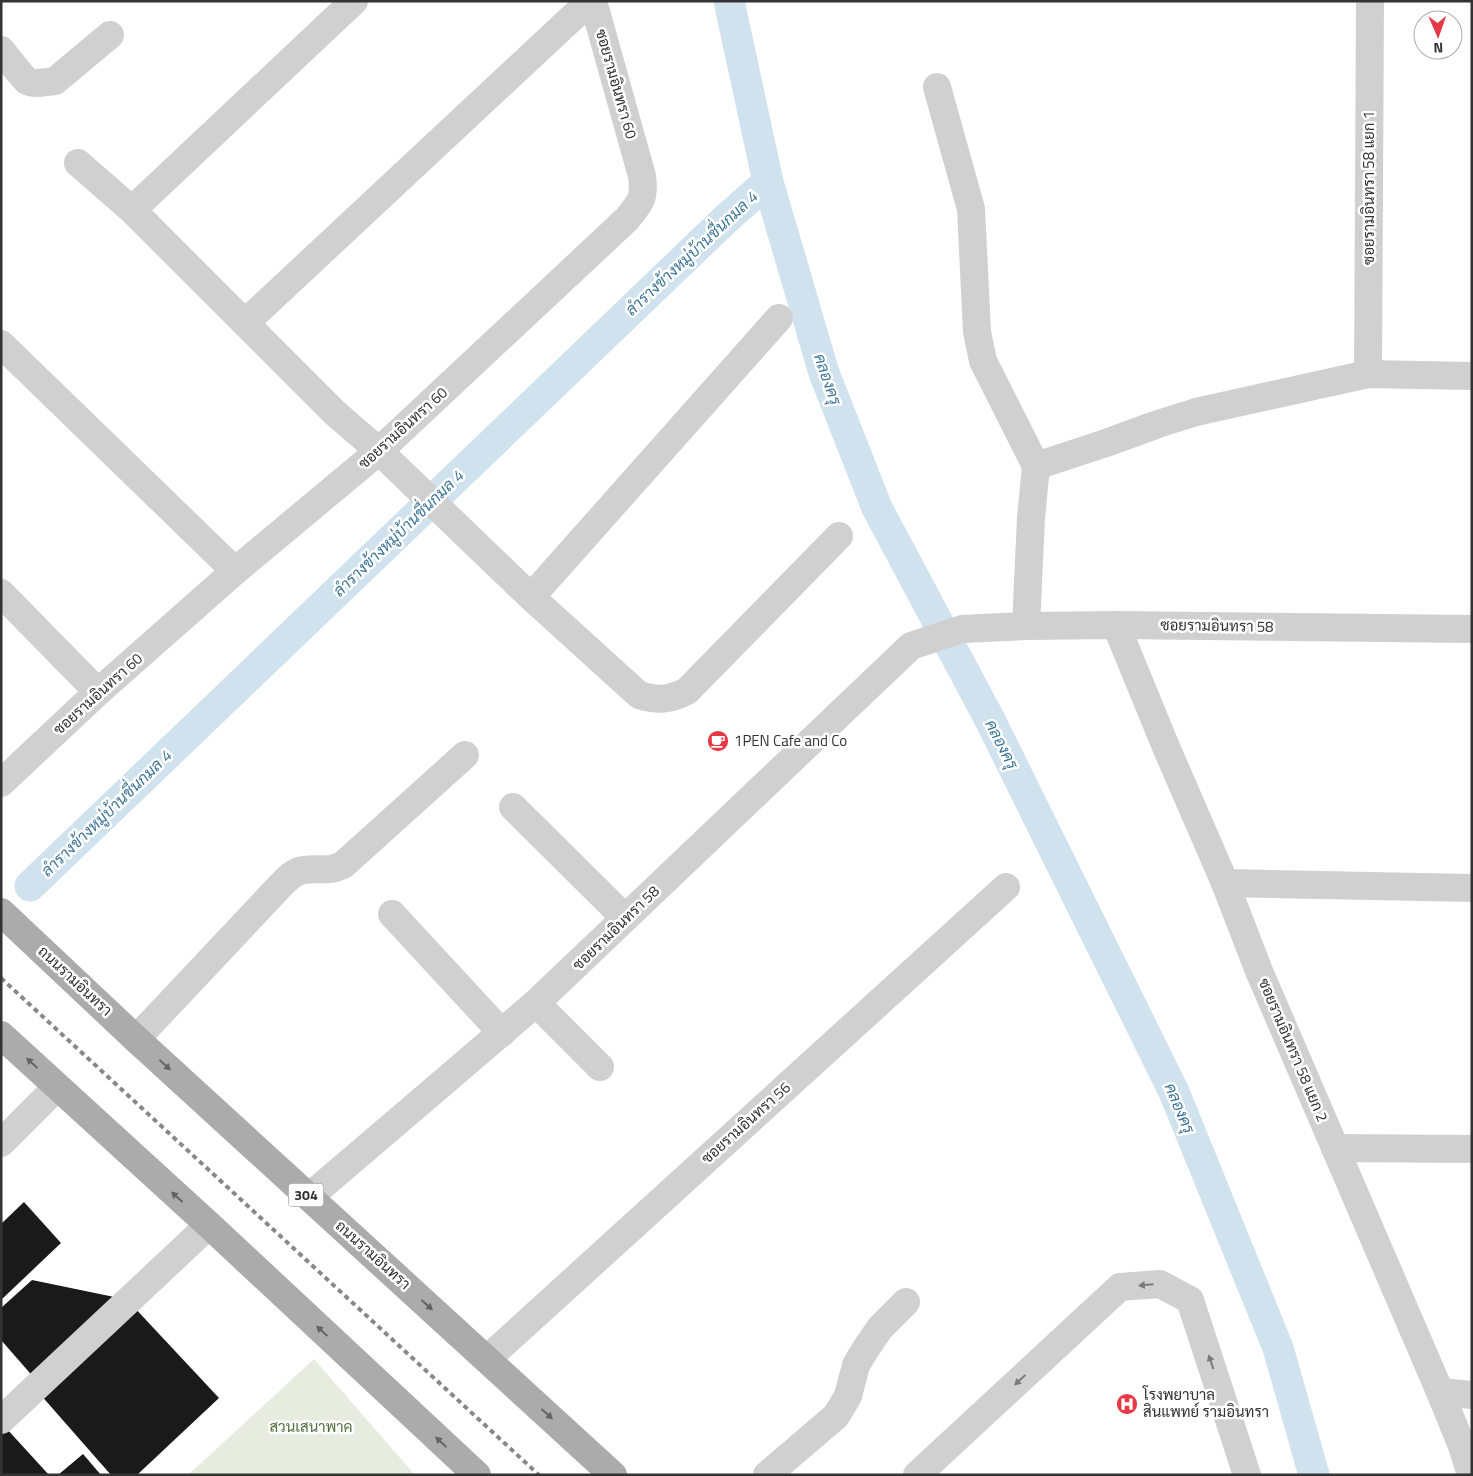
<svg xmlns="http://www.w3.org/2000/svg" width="1473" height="1476" font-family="'Titillium Web',Sarabun,sans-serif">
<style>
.green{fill:#e6ecdf}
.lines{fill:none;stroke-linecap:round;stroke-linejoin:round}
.canal{stroke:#cfe2ee;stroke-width:31}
.building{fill:#1a1a1a}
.minor{stroke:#d0d0d0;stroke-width:28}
.major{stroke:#ababab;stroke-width:28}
.rail{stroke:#888;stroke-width:4;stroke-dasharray:5 4;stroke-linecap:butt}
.oneway{fill:#636363}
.oneway2{fill:#7a7a7a}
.labels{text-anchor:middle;stroke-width:5;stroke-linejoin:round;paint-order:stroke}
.shield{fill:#fff;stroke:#707070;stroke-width:1}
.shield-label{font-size:14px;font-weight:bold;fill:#333}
.street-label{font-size:15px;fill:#333;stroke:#fff}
.poi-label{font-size:15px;fill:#333;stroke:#fff;text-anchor:start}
.park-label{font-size:15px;fill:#56703f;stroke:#fff}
.water-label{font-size:16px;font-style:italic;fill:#3f7597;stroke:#fff}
</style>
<rect width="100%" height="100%" fill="#fff"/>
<polygon class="green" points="314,1359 415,1475 188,1475"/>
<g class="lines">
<g class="canal">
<polyline points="729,1 768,182 824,373 877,508 990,720 1174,1092 1278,1348 1314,1475"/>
<polyline points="30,886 728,217 768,182"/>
</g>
</g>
<g class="building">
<polygon points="24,1202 61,1243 1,1300 1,1224"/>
<polygon points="32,1280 124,1299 36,1380 1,1340 1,1308"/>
<polygon points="132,1305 219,1398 137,1475 111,1475 39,1393"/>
<polygon points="6,1428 49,1475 1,1475 1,1432"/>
<polygon points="83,1454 101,1475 58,1475"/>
</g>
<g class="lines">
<g class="minor">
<path d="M 1,50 C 6,56 23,78 27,81 C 35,85 47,82 55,81 L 110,35"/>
<polyline points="937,87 971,209 977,332 983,361 1036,466 1031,518 1026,626"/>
<path d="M 78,163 L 132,210 L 335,413 L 379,451 L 531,597 L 639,695 C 659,701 669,700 687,691 L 839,536"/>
<polyline points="132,210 354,1"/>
<polyline points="245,323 590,1"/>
<polyline points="1,344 235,571"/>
<polyline points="1368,374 1370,1"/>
<polyline points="1036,466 1106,443 1158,424 1196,412 1368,374 1472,376"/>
<polyline points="1,593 98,692"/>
<polyline points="531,597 779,318"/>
<polyline points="1116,625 1166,747 1225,883 1259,971 1440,1392 1462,1446 1471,1475"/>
<path d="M 1,783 L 98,692 L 235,571 L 379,451 L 627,219 C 641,202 645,198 642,176 L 593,1"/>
<polyline points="513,807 625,918"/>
<polyline points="1225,883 1472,888"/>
<polyline points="392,914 502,1033"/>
<polyline points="536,1003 600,1067"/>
<path d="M 136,1039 L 281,885 C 287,879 294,871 304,870 C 320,867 326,873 343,865 L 465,755"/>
<polyline points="1,1143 57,1087"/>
<polyline points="1335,1148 1472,1149"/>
<polyline points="309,1197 536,1003 911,646 962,629 1026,626 1116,625 1472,629"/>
<polyline points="487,1359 1006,887"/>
<polyline points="1440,1392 1472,1395"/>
<polyline points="1,1420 209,1225"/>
<polyline points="767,1475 836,1416 848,1396 856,1365 865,1350 880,1328 906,1302"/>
<polyline points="917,1475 1120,1287 1160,1284 1190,1300 1247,1475"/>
</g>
<g class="major">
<polyline points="1,912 136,1039 613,1475"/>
<polyline points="1,1035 209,1225 477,1475"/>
</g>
<polyline class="rail" points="1,978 539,1475"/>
</g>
<defs><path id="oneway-solid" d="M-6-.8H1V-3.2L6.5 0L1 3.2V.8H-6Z" transform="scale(1.25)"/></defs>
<g class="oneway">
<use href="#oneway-solid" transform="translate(32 1063) rotate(-137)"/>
<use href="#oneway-solid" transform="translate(165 1065) rotate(43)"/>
<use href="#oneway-solid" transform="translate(177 1197) rotate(-138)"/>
<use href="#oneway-solid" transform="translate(427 1305) rotate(42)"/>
<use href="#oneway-solid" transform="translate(322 1331) rotate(-137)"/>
<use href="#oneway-solid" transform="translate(547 1414) rotate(42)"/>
<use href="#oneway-solid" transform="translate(441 1442) rotate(-137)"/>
</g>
<g class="oneway2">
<use href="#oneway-solid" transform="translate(1146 1285) rotate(175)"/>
<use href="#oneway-solid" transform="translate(1211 1362) rotate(-108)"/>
<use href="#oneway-solid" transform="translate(1020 1380) rotate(137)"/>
</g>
<defs>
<g id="cafe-disc" transform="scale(1.125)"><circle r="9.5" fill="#e63946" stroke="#fff"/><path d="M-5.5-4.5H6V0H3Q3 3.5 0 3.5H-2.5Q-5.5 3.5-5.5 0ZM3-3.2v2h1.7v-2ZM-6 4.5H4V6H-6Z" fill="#fff"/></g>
<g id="hospital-disc" transform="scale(1.125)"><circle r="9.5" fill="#e63946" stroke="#fff"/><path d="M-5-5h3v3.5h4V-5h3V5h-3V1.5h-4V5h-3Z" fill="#fff"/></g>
</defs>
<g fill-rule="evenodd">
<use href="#cafe-disc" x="718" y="741"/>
<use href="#hospital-disc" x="1127" y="1404"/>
</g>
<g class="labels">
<rect class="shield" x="288.5" y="1183.5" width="35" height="23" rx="4"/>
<g class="shield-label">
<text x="306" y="1200">304</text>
</g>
<g class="street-label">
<text transform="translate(616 84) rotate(74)" y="5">ซอยรามอินทรา 60</text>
<text transform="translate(1369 188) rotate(-90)" y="5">ซอยรามอินทรา 58 แยก 1</text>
<text transform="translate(403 428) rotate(-42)" y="5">ซอยรามอินทรา 60</text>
<text transform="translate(1217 626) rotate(1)" y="5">ซอยรามอินทรา 58</text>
<text transform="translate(98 694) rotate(-42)" y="5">ซอยรามอินทรา 60</text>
<text transform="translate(616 928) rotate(-44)" y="5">ซอยรามอินทรา 58</text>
<text transform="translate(75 981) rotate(43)" y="5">ถนนรามอินทรา</text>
<text transform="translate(1293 1050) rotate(67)" y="5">ซอยรามอินทรา 58 แยก 2</text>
<text transform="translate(746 1123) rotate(-42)" y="5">ซอยรามอินทรา 56</text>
<text transform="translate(373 1255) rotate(42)" y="5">ถนนรามอินทรา</text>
</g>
<g class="poi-label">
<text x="734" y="746">1PEN Cafe and Co</text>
<text x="1143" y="1400">โรงพยาบาล<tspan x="1143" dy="17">สินแพทย์ รามอินทรา</tspan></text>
</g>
<g class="park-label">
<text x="311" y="1432">สวนเสนาพาค</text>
</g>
<g class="water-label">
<text transform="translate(691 253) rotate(-43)" y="6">ลำรางข้างหมู่บ้านชื่นกมล 4</text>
<text transform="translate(828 379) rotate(71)" y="6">คลองครุ</text>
<text transform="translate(398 533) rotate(-44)" y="6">ลำรางข้างหมู่บ้านชื่นกมล 4</text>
<text transform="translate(1002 744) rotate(63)" y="6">คลองครุ</text>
<text transform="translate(106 813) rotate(-44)" y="6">ลำรางข้างหมู่บ้านชื่นกมล 4</text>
<text transform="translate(1180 1108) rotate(67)" y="6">คลองครุ</text>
</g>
</g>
<rect width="1473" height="1476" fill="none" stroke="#333333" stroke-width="5"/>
<g transform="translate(1438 35) rotate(178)"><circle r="24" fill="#ffffff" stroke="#adadad"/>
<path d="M0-4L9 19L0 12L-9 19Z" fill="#e63946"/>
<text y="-8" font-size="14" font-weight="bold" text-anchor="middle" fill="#333333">N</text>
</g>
</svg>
